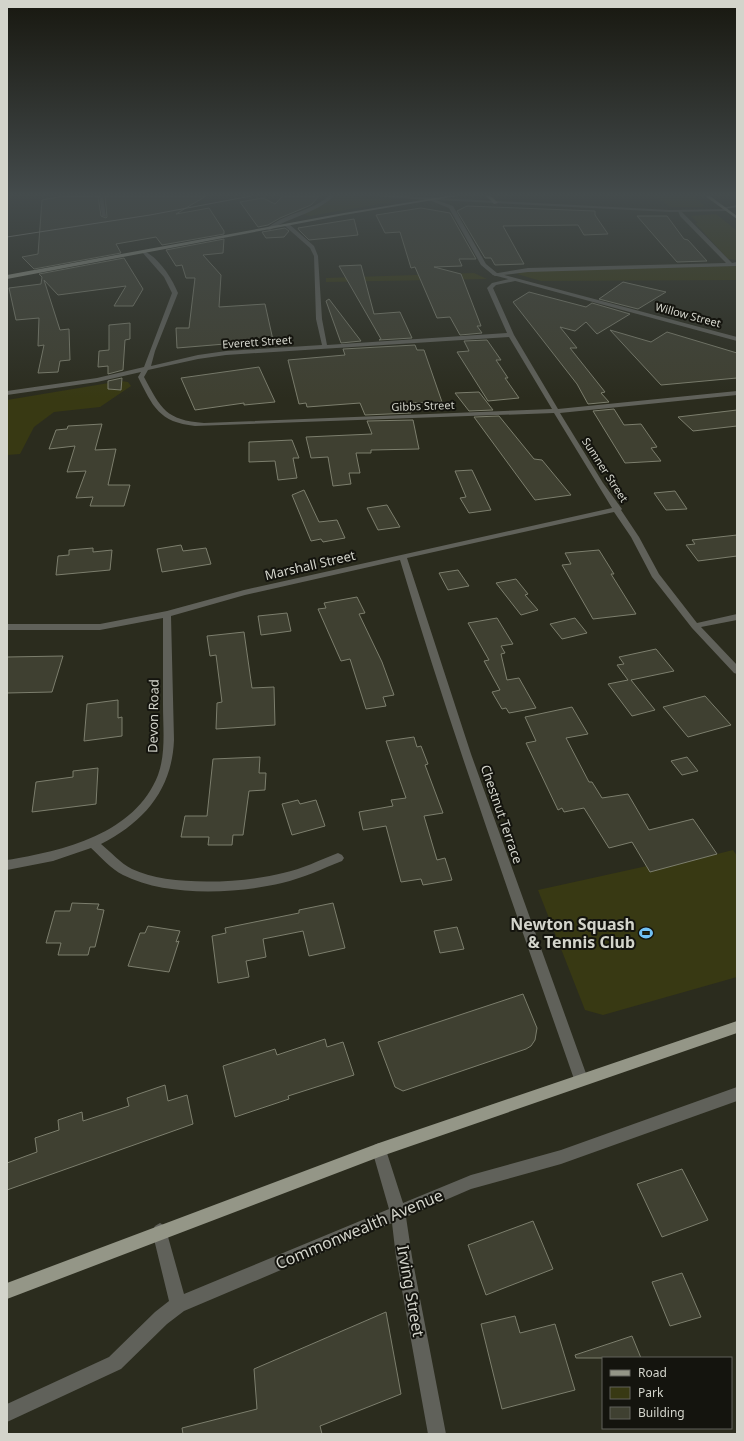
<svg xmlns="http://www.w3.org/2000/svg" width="744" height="1441" font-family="'Noto Sans',sans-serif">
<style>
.green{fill:#383913}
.building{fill:#3f4031;stroke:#7c7e6d}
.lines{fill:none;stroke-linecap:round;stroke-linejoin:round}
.minor{fill:#60615a;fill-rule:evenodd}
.tertiary{fill:#60615a;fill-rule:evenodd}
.primary{fill:#949687;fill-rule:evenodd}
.tram{stroke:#929388;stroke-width:1}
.labels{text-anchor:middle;stroke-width:4;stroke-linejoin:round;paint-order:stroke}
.far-street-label{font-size:11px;fill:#d3d4cb;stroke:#14140e}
.street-label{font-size:13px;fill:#d3d4cb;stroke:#14140e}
.near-poi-label{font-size:16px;font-weight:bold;fill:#d3d4cb;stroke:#14140e;text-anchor:end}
.near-street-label{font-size:16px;fill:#d3d4cb;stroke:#14140e}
</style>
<rect width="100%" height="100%" fill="#2b2c1e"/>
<g class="green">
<polygon points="339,196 395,200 397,201 310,216 303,214"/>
<polygon points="655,196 692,196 705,206 702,207 671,207"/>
<polygon points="716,214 737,231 737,260 728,259 695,223 698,223 691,216"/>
<polygon points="737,266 737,280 541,281 517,274 525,271"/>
<polygon points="474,273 487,279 326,282 326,278"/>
<polygon points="121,381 128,382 131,386 100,407 54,412 34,427 20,454 7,455 7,400"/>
<polygon points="733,850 737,856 737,977 603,1015 585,1010 538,890 647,866 650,871"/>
</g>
<g class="building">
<polygon points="98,196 101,216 106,218 107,217 105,196 206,196 176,214 209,208 224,231 224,234 162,245 156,237 116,244 121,253 34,269 22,257 38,254 42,200 58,197"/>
<polygon points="283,196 319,196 311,205 280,218 268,225 258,227 240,202 263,198 275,204"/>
<polygon points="467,206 595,211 595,215 608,234 584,235 578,225 503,226 524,264 495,265 491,258 485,258 457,211"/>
<polygon points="421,208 450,213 476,259 459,259 462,266 434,267 461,274 481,326 477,326 482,333 460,335 450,317 437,318 415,267 411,268 400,232 385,233 376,215"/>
<polygon points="637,216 667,216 684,239 688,240 707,261 677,262"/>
<polygon points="354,219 358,235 309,240 299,230 298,228"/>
<polygon points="285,228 289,231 284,237 266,238 262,232"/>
<polygon points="224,239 223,253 203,255 221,275 219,307 265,304 273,340 177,348 176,328 189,328 195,278 186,278 182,265 176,266 166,250"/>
<polygon points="124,258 143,289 133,306 114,306 126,286 58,295 44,280 60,330 69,329 70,360 60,361 58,372 38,373 44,345 38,346 39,318 16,320 9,288 41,284 42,277 39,274"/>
<polygon points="361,265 374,314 400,312 412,338 379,340 381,339 339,266"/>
<polygon points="623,282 666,292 638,309 599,299"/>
<polygon points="529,292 586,307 592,303 630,314 597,334 586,322 575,331 560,327 577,348 570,348 605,392 601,393 609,402 588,404 577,384 513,302"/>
<polygon points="329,299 361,341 341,343 326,301"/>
<polygon points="130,323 130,339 125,340 123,370 108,374 108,366 98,367 99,351 109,350 109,325"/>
<polygon points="610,330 651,342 667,332 737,353 737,378 661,385"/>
<polygon points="487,340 501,360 496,360 508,378 505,378 519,398 488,401 457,352 469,351 464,341"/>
<polygon points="415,345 417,350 424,350 442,402 409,403 411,413 365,415 360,403 307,407 306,403 299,404 288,360 345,355 343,349"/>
<polygon points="259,367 275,402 244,405 244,403 195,410 181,378"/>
<polygon points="122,378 121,390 108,389 108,381"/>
<polygon points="479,392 493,410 469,411 455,393"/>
<polygon points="614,409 624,425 641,424 657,447 651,448 661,461 625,463 593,411"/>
<polygon points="737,410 737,426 693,431 678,417"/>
<polygon points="499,416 534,459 542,460 571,495 535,500 474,417"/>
<polygon points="413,420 419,449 371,450 371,453 356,453 360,473 349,473 351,484 333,486 328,457 311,458 306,437 372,434 367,421"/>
<polygon points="102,424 95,450 116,449 108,485 130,485 124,506 90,506 93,497 76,498 86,471 67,472 75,446 49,449 56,430 67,429 68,426"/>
<polygon points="292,440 299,458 293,458 297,478 278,480 275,461 249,462 249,442"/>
<polygon points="472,470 491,510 469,513 460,498 466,497 455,471"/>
<polygon points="304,490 319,522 337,520 345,538 323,542 321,539 311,541 292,495"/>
<polygon points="675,491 687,509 666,510 654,493"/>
<polygon points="387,505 400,527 378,530 367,508"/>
<polygon points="737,535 737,556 698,561 686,545 695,544 692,540"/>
<polygon points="181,545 183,551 206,548 211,564 162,572 157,549"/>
<polygon points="93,548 93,552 112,550 110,570 56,575 58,556 69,555 69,550"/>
<polygon points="599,550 614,574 611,574 636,614 593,619 562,565 571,564 565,553"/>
<polygon points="458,570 469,586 448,590 439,573"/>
<polygon points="516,579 528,594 525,595 538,610 521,615 496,583"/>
<polygon points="357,597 365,613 359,614 382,662 394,695 383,697 386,706 366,709 350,659 341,661 318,609 326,608 324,603"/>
<polygon points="287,613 291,631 261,635 258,616"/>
<polygon points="497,618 513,644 501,646 505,653 501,654 507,680 519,678 536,708 509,713 506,708 502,709 492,692 500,690 484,661 489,660 468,623"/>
<polygon points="575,618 587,633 562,639 550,624"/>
<polygon points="244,632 252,688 274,687 275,725 216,729 217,703 222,702 216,655 210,656 207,636"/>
<polygon points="656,649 674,671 631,680 655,710 632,716 608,684 628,680 617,665 624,664 619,657"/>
<polygon points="63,656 52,692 7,693 7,657"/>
<polygon points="705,696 731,725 688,737 663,707"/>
<polygon points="118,700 118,718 122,717 122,736 84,741 87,704"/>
<polygon points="572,707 588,734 566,738 589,782 592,782 602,798 628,794 649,830 693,819 717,854 650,872 632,842 609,848 584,808 564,812 562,808 558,810 526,743 536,741 525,717"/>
<polygon points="414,737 417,747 421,746 428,764 425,765 443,813 424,816 437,860 445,858 452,880 423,885 421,879 401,882 386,826 363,830 359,812 393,806 391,800 406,798 386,741"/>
<polygon points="260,757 259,773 266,773 265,790 249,791 243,835 233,835 232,845 208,845 209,837 181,837 185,816 207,816 213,759"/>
<polygon points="687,757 698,771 682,775 671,761"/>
<polygon points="98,768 96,804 32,812 36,782 73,777 73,771"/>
<polygon points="298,800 300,804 316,800 325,826 292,835 282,804"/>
<polygon points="72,903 99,904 97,909 104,910 95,947 90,947 88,955 58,955 61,943 46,943 55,911 70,911"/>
<polygon points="333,903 345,948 309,956 303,931 263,939 266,957 246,961 249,977 218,983 212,936 226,933 225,928 299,913 299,910"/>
<polygon points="148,926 180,931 176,942 179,941 169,972 128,966 140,933 145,933"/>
<polygon points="457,927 464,949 440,953 434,931"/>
<polygon points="523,994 537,1028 535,1040 531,1046 526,1049 403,1091 395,1087 378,1042"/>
<polygon points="325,1039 327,1047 343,1042 354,1075 288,1096 289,1099 235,1117 223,1066 275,1049 277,1055"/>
<polygon points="165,1085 168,1101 187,1095 193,1124 7,1190 7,1163 37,1152 35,1138 59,1130 58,1120 82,1112 83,1121 129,1106 127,1098"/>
<polygon points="682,1169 708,1220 662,1237 637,1184"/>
<polygon points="533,1221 553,1269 486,1295 468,1245"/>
<polygon points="682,1273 701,1317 670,1326 652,1282"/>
<polygon points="386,1312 401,1394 320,1426 322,1434 183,1434 182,1428 257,1409 254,1369"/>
<polygon points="515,1316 520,1333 555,1324 575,1390 502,1409 481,1324"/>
<polygon points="632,1336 641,1358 576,1358 575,1355"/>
</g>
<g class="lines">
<g class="minor">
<polygon points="99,196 103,196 106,217 102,216"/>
<path d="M 329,196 L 334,196 C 317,213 290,217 270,230 L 266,229 C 284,213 311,212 329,196 Z"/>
<polygon points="737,205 737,207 724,209 722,208"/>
<polygon points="680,210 732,263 737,262 737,266 528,272 495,276 492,274 528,268 726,263 680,216 678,211"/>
<path d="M 285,224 L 289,224 L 314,246 L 318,256 L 322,319 L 327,345 L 507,333 L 487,288 L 492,283 L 513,278 L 515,279 L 515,281 L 496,285 L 493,288 L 514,335 L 558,409 L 737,391 L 737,395 L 560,413 L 603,483 L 622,509 L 621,510 L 639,537 L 659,574 L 697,623 L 737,614 L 737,620 L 701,627 L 737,665 L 737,674 L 734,673 L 692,628 L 652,577 L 631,537 L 614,512 L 407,558 L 471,754 L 588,1079 L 586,1084 L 581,1086 L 576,1084 L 574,1079 C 514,907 452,735 400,560 L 245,595 L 171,616 L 174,740 C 172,790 144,822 101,844 C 111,852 120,863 132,869 C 169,887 244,883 283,873 C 302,869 320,860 338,853 L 342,855 L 344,858 L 342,861 C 322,869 303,878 282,883 C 236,894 166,897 123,875 C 111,869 101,857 91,848 L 53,861 L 7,870 L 7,860 C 63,851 135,834 158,775 C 166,753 163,728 163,705 C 163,676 163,647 163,618 L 100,630 L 7,630 L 7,624 L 100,624 L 167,611 L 244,590 L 612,508 L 554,413 L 195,426 C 159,422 153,407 138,377 L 141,372 L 97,382 L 7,395 L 7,391 L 97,378 L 144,367 L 172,293 L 164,277 L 142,252 L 144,251 C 159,258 172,278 178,293 L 155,351 L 151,366 L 198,355 L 226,351 L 322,345 L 316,319 L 314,256 L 310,248 L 285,226 ZM 509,337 L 552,409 L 204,423 C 166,420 161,409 144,377 L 148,370 L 198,359 L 226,355 Z"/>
<polygon points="737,1087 737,1101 561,1164 471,1189 406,1217 412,1257 446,1434 428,1434 396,1257 392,1223 184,1311 167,1324 121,1369 7,1422 7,1404 109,1357 155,1312 169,1301 152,1231 155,1226 160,1223 165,1226 184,1294 389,1209 372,1150 374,1145 379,1143 384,1145 386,1150 403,1203 471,1175 561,1150"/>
</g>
<polygon class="tertiary" points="374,196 401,196 670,210 728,209 726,211 670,212 436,200 453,206 486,264 497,273 737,337 737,341 493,275 481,265 449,208 429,200"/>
<g class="primary">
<polygon points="447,196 457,196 344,215 7,279 7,275 344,213"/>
<polygon points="486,196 491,196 498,203 494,204"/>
<polygon points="705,196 710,196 737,216 737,219"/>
<polygon points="737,1021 737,1033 379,1157 7,1299 7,1283 379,1143"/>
</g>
<polyline class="tram" points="7,237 150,215 251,196"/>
</g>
<linearGradient id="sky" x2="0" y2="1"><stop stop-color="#181810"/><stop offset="0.49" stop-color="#444b4c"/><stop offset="1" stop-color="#444b4c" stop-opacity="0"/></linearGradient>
<rect width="744" height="398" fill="url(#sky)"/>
<defs>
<g id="stadium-bare" transform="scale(1.08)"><path d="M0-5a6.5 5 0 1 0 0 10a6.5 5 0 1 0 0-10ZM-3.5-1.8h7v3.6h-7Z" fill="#72c1f5" stroke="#14140e" stroke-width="2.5" paint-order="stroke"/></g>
</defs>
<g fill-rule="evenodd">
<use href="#stadium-bare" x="646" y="933"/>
</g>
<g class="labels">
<g class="far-street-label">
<text transform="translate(688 315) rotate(15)" y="4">Willow Street</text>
<text transform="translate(257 342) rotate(-4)" y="4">Everett Street</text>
<text transform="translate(423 406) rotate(-2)" y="4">Gibbs Street</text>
<text transform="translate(605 470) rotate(57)" y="4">Sumner Street</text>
</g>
<g class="street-label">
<text transform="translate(310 565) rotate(-13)" y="5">Marshall Street</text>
<text transform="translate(153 716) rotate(-89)" y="5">Devon Road</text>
<text transform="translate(502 814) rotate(71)" y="5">Chestnut Terrace</text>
</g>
<g class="near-poi-label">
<text x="635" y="930">Newton Squash<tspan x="635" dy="18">&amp; Tennis Club</tspan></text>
</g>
<g class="near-street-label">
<text transform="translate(359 1229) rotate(-23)" y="6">Commonwealth Avenue</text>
<text transform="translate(411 1291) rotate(80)" y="6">Irving Street</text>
</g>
</g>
<rect width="744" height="1441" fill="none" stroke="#d3d4cb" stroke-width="16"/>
<rect x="602" y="1357" width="130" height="72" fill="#14140e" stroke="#60615a"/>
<rect x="610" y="1370" width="20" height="6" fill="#949687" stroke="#60615a"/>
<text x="638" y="1377" font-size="12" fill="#d3d4cb">Road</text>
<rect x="610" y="1387" width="20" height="12" fill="#383913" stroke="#60615a"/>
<text x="638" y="1397" font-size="12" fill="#d3d4cb">Park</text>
<rect x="610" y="1407" width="20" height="12" fill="#3f4031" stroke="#60615a"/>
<text x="638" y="1417" font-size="12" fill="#d3d4cb">Building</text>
</svg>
